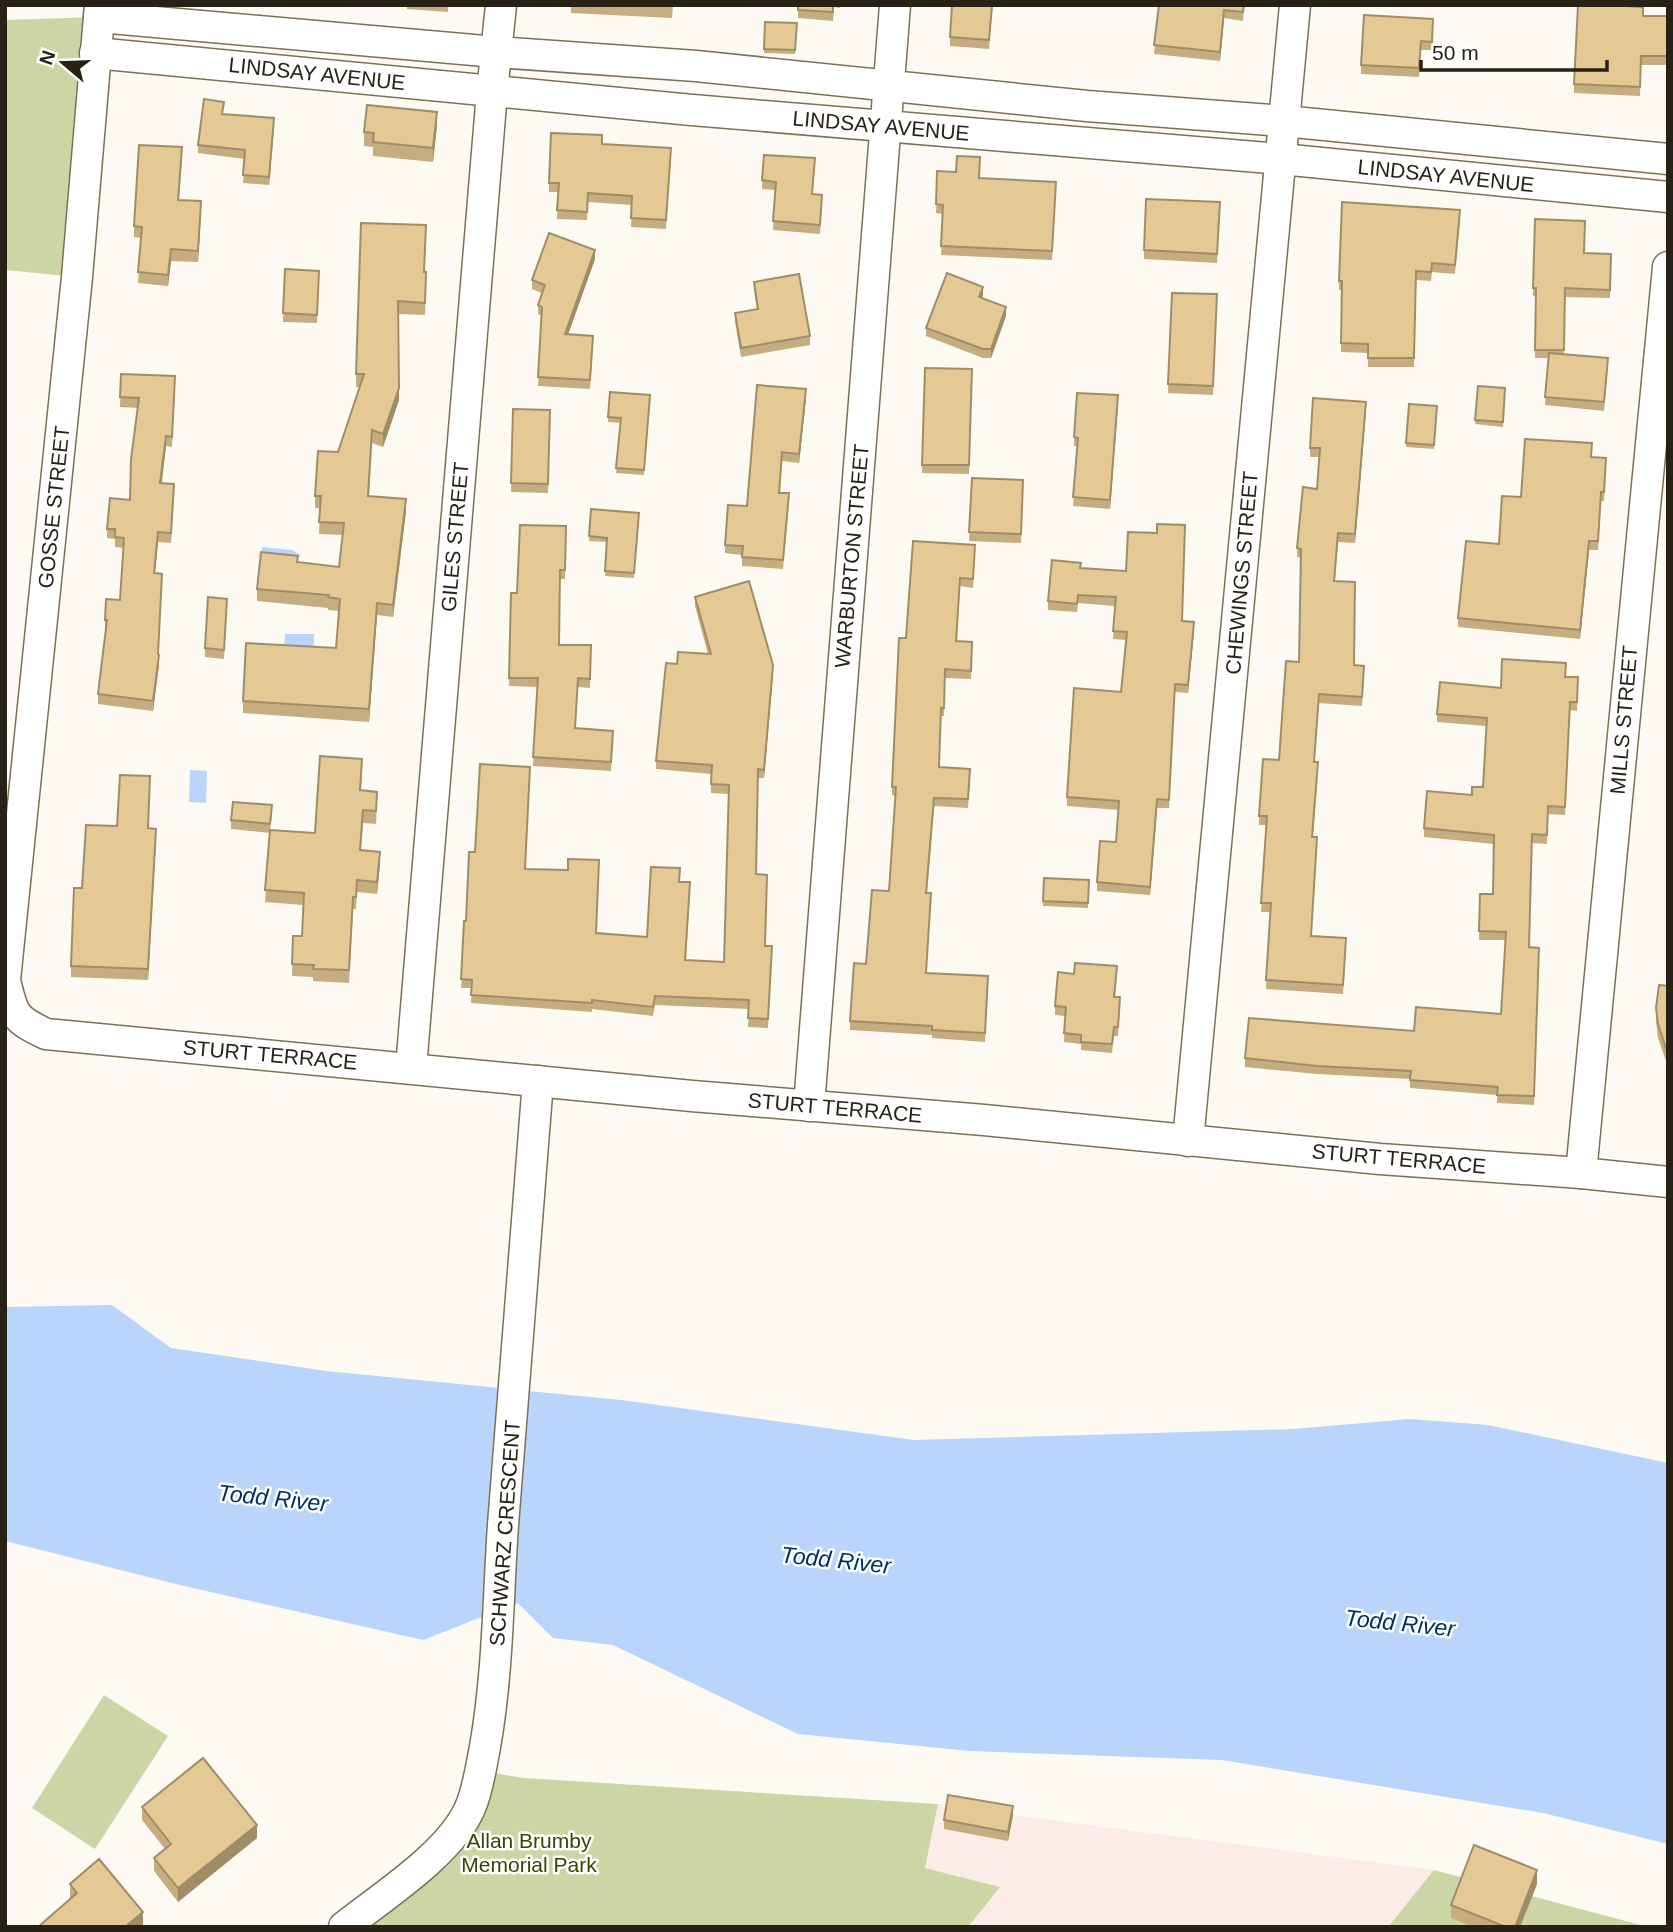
<svg xmlns="http://www.w3.org/2000/svg" width="1673" height="1932" font-family="Arial,sans-serif">
<style>
.education{fill:#fcece9}
.green{fill:#ccd5a4}
.water{fill:#b9d5fb}
.lines{fill:none;stroke-linecap:round;stroke-linejoin:round}
.minor-casing{stroke:#7e7054;stroke-width:33}
.minor{stroke:#fff;stroke-width:30}
.wall{fill:#c5ad7f}
.shaded-wall{fill:#a08d68}
.building{fill:#e5c994;stroke:#a08d68;stroke-width:2}
.labels{text-anchor:middle;stroke-width:5;stroke-linejoin:round;paint-order:stroke}
.street-label{font-size:21px;fill:#272116;stroke:#fff}
.park-label{font-size:21px;fill:#3b4300;stroke:#fff}
.water-label{font-size:23px;font-style:italic;fill:#013066;stroke:#fff}
</style>
<rect width="100%" height="100%" fill="#fdfaf4"/>
<polygon class="education" points="938,1804 948,1804 1013,1815 1434,1870 1388,1927 968,1927 999,1887 925,1868"/>
<g class="green">
<polygon points="99,17 77,277 5,270 5,20"/>
<polygon points="104,1695 168,1736 95,1849 32,1808"/>
<polygon points="480,1771 524,1778 938,1804 925,1868 1000,1887 968,1927 344,1927 423,1865"/>
<polygon points="1434,1870 1648,1927 1388,1927"/>
</g>
<g class="water">
<polygon points="262,547 292,550 300,555 296,562 261,558"/>
<polygon points="285,634 314,634 314,653 284,652"/>
<polygon points="190,770 207,771 206,803 189,802"/>
<polygon points="112,1305 171,1348 326,1371 621,1400 914,1440 1293,1429 1410,1419 1488,1425 1668,1463 1668,1844 1543,1813 1222,1760 970,1751 798,1734 613,1645 553,1638 518,1603 423,1640 180,1585 5,1541 5,1307"/>
</g>
<g class="lines">
<g class="minor-casing">
<g id="minor">
<path d="M 100,5 L 77,277 L 5,980 C 13,1015 14,1019 46,1034 L 692,1096 L 984,1120 L 1380,1159 L 1581,1173 L 1668,1182"/>
<polyline points="99,17 496,52 696,66 1087,106 1284,121 1668,159"/>
<polyline points="95,53 692,110 1281,159 1668,197"/>
<polyline points="411,1068 492,92 501,5"/>
<polyline points="809,1106 895,5"/>
<polyline points="1188,1141 1295,5"/>
<polyline points="1581,1173 1668,267"/>
<path d="M 344,1927 C 383,1896 450,1854 470,1808 C 478,1790 481,1767 485,1747 C 498,1673 498,1599 503,1525 C 514,1377 527,1229 538,1081"/>
</g>
</g>
<use href="#minor" class="minor"/>
</g>
<g class="wall">
<polygon points="407,5 448,5 448,12 407,9"/>
<polygon points="571,5 673,5 672,18 571,13"/>
<polygon points="798,5 840,5 840,8 834,7 833,21 798,18"/>
<polygon points="993,5 989,49 950,46 950,37"/>
<polygon points="1159,5 1244,5 1243,21 1224,18 1220,61 1154,54"/>
<polygon points="1627,6 1643,16 1668,16 1668,65 1641,65 1640,96 1574,93 1574,84"/>
<polygon points="1433,19 1432,50 1421,50 1419,77 1361,74 1361,65"/>
<polygon points="765,22 797,23 795,54 764,53"/>
<polygon points="223,114 274,127 269,185 243,183 245,159 198,153 198,145"/>
<polygon points="437,125 433,162 373,156 373,147 364,146 364,132"/>
<polygon points="602,144 671,157 666,229 631,227 632,205 588,202 587,220 557,219 558,192 549,192 549,183"/>
<polygon points="182,159 179,200 201,213 198,262 171,261 168,286 138,283 141,238 134,237 134,226"/>
<polygon points="815,167 812,194 822,204 820,234 773,230 775,190 762,189 762,180"/>
<polygon points="937,171 956,172 980,178 1056,191 1052,260 941,255 943,214 936,213"/>
<polygon points="1220,211 1217,263 1144,259 1144,250"/>
<polygon points="1460,219 1455,274 1432,272 1431,281 1416,280 1414,367 1368,367 1368,353 1341,352 1342,290 1339,290 1339,281"/>
<polygon points="426,238 424,272 426,285 425,315 398,314 399,400 383,447 372,443 369,496 406,511 393,617 377,615 369,722 243,713 243,701 336,648 339,611 328,610 328,608 257,601 257,589 298,562 339,567 343,535 319,534 320,508 315,508 315,496 338,452 360,387 356,387 356,374"/>
<polygon points="1584,253 1611,254 1610,298 1565,297 1564,354 1608,367 1604,411 1545,405 1548,358 1535,358 1536,296 1533,296 1533,288"/>
<polygon points="595,259 568,334 593,344 590,389 538,386 542,316 538,314 538,305 542,293 532,289 532,280"/>
<polygon points="285,269 319,271 317,323 283,322"/>
<polygon points="754,282 810,336 810,345 741,357 735,322 735,313 757,310 754,291"/>
<polygon points="1172,293 1217,294 1213,395 1168,393"/>
<polygon points="983,295 982,298 1006,316 991,358 983,358 926,336 926,328"/>
<polygon points="925,368 972,369 969,474 922,473"/>
<polygon points="121,374 175,386 172,447 166,446 162,483 174,494 171,543 158,542 155,573 162,584 158,654 159,665 153,711 98,704 98,694 106,630 105,630 105,620 120,600 124,548 115,547 115,539 107,538 107,529 130,500 138,408 120,407"/>
<polygon points="1478,386 1505,388 1503,427 1475,424"/>
<polygon points="610,392 650,399 644,475 616,473 621,423 608,422"/>
<polygon points="806,398 799,463 782,461 780,493 789,502 783,569 742,566 742,555 725,553 725,545"/>
<polygon points="1118,404 1110,509 1073,506 1077,446 1074,446 1074,437"/>
<polygon points="1409,404 1437,406 1434,449 1406,447"/>
<polygon points="513,409 550,410 548,493 511,492"/>
<polygon points="1366,410 1355,543 1338,542 1335,581 1354,665 1364,675 1362,706 1319,703 1314,762 1318,771 1313,837 1317,846 1311,936 1346,947 1343,994 1266,989 1270,912 1261,912 1266,825 1259,825 1259,816 1279,760 1299,662 1301,558 1297,557 1297,548 1317,489 1319,457 1310,457 1310,448"/>
<polygon points="1592,458 1606,467 1604,501 1601,501 1598,550 1589,550 1580,639 1458,627 1458,618 1499,544 1521,497"/>
<polygon points="972,478 1023,480 1021,543 969,541"/>
<polygon points="591,509 639,513 634,578 605,576 607,542 589,541"/>
<polygon points="566,526 565,579 560,579 559,645 591,645 590,688 578,687 575,729 613,739 611,771 533,766 537,687 509,686 511,593 517,593"/>
<polygon points="975,554 973,588 960,586 957,641 972,651 971,679 945,678 944,716 941,716 939,767 970,778 968,808 934,806 927,893 931,902 926,973 988,985 985,1042 932,1038 932,1035 850,1030 850,1021 889,891 896,796 892,795 892,787 906,638"/>
<polygon points="1081,568 1182,621 1194,631 1188,693 1175,692 1169,808 1157,808 1150,895 1097,891 1097,882 1116,842 1119,810 1067,806 1067,797 1121,692 1126,640 1113,639 1115,606 1078,603 1077,612 1048,610 1048,601"/>
<polygon points="695,597 773,674 764,778 758,778 756,874 765,946 772,946 768,1028 748,1027 749,1009 655,1005 653,1016 592,1009 592,1012 471,1003 472,988 461,988 466,921 525,869 597,933 647,937 679,882 690,891 686,960 724,962 729,794 711,793 711,774 656,769 656,761 677,664 708,654 695,606"/>
<polygon points="227,607 224,659 205,657 205,648"/>
<polygon points="1566,677 1578,686 1577,711 1570,710 1565,815 1548,814 1547,844 1532,843 1529,947 1539,948 1534,1105 1497,1103 1497,1095 1410,1088 1410,1079 1317,1074 1245,1067 1245,1058 1414,1031 1501,1014 1505,940 1479,940 1480,894 1493,894 1494,844 1424,837 1424,828 1483,787 1486,726 1437,722 1437,714 1501,688"/>
<polygon points="362,772 361,790 377,804 376,824 363,823 361,850 380,864 377,894 357,892 356,909 353,909 349,983 313,981 313,977 292,976 293,936 302,936 303,905 265,902 270,833 231,829 231,820 272,814 270,830 315,833"/>
<polygon points="150,787 148,828 156,840 148,980 71,977 71,966 117,826"/>
<polygon points="1044,878 1089,880 1088,908 1043,906"/>
<polygon points="1117,975 1115,997 1120,1006 1118,1036 1114,1036 1112,1053 1081,1050 1081,1044 1064,1042 1065,1016 1055,1015 1055,1006"/>
<polygon points="1668,986 1668,1067 1658,1038 1656,1022 1656,1008"/>
<polygon points="142,1807 257,1838 178,1902 154,1871 154,1858 165,1849 142,1820"/>
<polygon points="1013,1815 1008,1841 944,1829 944,1820"/>
<polygon points="70,1884 143,1925 71,1899 70,1898"/>
<polygon points="1537,1884 1520,1927 1473,1927 1451,1918 1451,1905"/>
</g>
<g class="shaded-wall">
<polygon points="1224,10 1224,18 1220,61 1220,52"/>
<polygon points="437,112 437,125 433,162 433,148"/>
<polygon points="274,118 274,127 269,185 269,177"/>
<polygon points="201,201 201,213 198,262 198,251"/>
<polygon points="171,249 171,261 168,286 168,275"/>
<polygon points="595,250 595,259 565,343 565,334"/>
<polygon points="983,287 983,295 979,306 979,297"/>
<polygon points="1006,307 1006,316 991,358 991,349"/>
<polygon points="399,388 399,400 383,447 383,434"/>
<polygon points="806,389 806,398 799,463 799,454"/>
<polygon points="1118,395 1118,404 1110,509 1110,500"/>
<polygon points="1366,402 1366,410 1355,543 1355,534"/>
<polygon points="166,436 166,446 160,493 160,483"/>
<polygon points="406,499 406,511 393,617 393,605"/>
<polygon points="158,532 158,542 154,583 154,573"/>
<polygon points="1589,541 1589,550 1580,639 1580,630"/>
<polygon points="377,603 377,615 369,722 369,709"/>
<polygon points="1194,622 1194,631 1188,693 1188,685"/>
<polygon points="159,655 159,665 153,711 153,701"/>
<polygon points="773,665 773,674 764,778 764,770"/>
<polygon points="1157,799 1157,808 1150,895 1150,887"/>
<polygon points="156,829 156,840 148,980 148,969"/>
<polygon points="380,852 380,864 377,894 377,882"/>
<polygon points="1013,1806 1013,1815 1008,1841 1008,1832"/>
<polygon points="257,1825 257,1838 178,1902 178,1888"/>
<polygon points="1537,1870 1537,1884 1520,1927 1515,1927"/>
<polygon points="143,1912 143,1925 141,1927 125,1927"/>
</g>
<g class="building">
<polygon points="798,5 833,5 833,12 798,10"/>
<polygon points="952,5 992,5 989,40 950,37"/>
<polygon points="1159,5 1244,5 1243,12 1224,10 1220,52 1154,45"/>
<polygon points="1578,5 1627,5 1627,6 1643,7 1643,16 1668,16 1668,56 1641,56 1640,87 1574,84"/>
<polygon points="1364,15 1433,19 1432,42 1421,41 1419,68 1361,65"/>
<polygon points="765,22 797,23 795,50 764,49"/>
<polygon points="204,99 224,102 222,114 274,118 269,177 243,175 245,150 198,145"/>
<polygon points="367,105 437,112 433,148 373,142 374,133 364,132"/>
<polygon points="551,133 602,135 602,144 671,148 666,220 631,218 632,196 588,193 587,212 557,210 559,183 549,183"/>
<polygon points="139,145 182,147 178,200 201,201 198,251 171,249 168,275 138,272 142,227 134,226"/>
<polygon points="764,155 815,158 812,194 822,195 820,225 773,221 776,182 762,180"/>
<polygon points="957,156 980,157 979,178 1056,182 1052,251 941,246 943,205 936,204 937,171 956,172"/>
<polygon points="1146,199 1220,202 1217,254 1144,250"/>
<polygon points="1342,202 1460,210 1455,265 1432,263 1431,272 1416,271 1414,358 1368,358 1368,344 1341,343 1342,281 1339,281"/>
<polygon points="1535,219 1585,221 1584,253 1611,254 1610,290 1565,288 1564,350 1535,350 1536,288 1533,288"/>
<polygon points="361,223 426,225 424,272 426,272 425,303 398,301 399,388 383,434 372,430 368,496 406,499 393,605 377,603 369,709 243,701 246,643 336,648 340,599 328,597 329,595 257,589 261,552 298,556 297,562 339,567 344,523 319,522 321,496 315,496 318,451 338,452 364,374 356,374"/>
<polygon points="549,233 595,250 565,334 593,336 590,380 538,377 542,307 538,305 545,285 532,280"/>
<polygon points="285,269 319,271 317,315 283,313"/>
<polygon points="947,273 983,287 979,297 1006,307 991,349 983,349 926,328"/>
<polygon points="799,274 810,336 741,348 735,313 758,309 754,282"/>
<polygon points="1172,293 1217,294 1213,386 1168,384"/>
<polygon points="1549,353 1608,358 1604,402 1545,397"/>
<polygon points="925,368 972,369 969,465 922,465"/>
<polygon points="121,374 175,376 172,437 166,436 160,483 174,484 171,533 158,532 154,573 162,574 158,654 159,655 153,701 98,694 107,620 105,620 106,599 120,600 124,538 115,537 115,529 107,529 110,498 130,500 131,459 139,398 120,397"/>
<polygon points="757,385 806,389 799,454 782,452 779,493 789,493 783,560 742,557 743,546 725,545 728,505 747,506"/>
<polygon points="1478,386 1505,388 1503,422 1475,420"/>
<polygon points="610,392 650,395 644,470 616,468 621,418 608,417"/>
<polygon points="1077,393 1118,395 1110,500 1073,497 1078,438 1074,437"/>
<polygon points="1313,398 1366,402 1355,534 1338,533 1334,581 1355,582 1354,665 1364,666 1362,697 1319,694 1314,762 1318,762 1312,837 1317,837 1311,936 1346,938 1343,985 1266,980 1271,903 1261,903 1267,816 1259,816 1263,759 1279,760 1286,661 1299,662 1301,549 1297,548 1303,487 1317,489 1320,448 1310,448"/>
<polygon points="1409,404 1437,406 1434,445 1406,443"/>
<polygon points="513,409 550,410 548,484 511,483"/>
<polygon points="1525,439 1592,443 1591,457 1606,458 1604,492 1601,492 1598,541 1589,541 1580,630 1458,618 1466,541 1499,544 1502,496 1521,497"/>
<polygon points="972,478 1023,480 1021,534 969,532"/>
<polygon points="591,509 639,513 634,573 605,571 607,538 589,536"/>
<polygon points="1157,524 1185,525 1182,621 1194,622 1188,685 1175,684 1169,800 1157,799 1150,887 1097,882 1100,841 1116,842 1119,801 1067,797 1074,688 1121,692 1127,632 1113,631 1116,597 1078,595 1077,604 1048,601 1052,560 1081,563 1080,568 1126,571 1128,532 1157,533"/>
<polygon points="520,525 566,526 565,570 560,570 559,645 591,645 590,679 578,678 575,728 613,731 611,762 533,757 538,678 509,678 511,593 517,593"/>
<polygon points="913,541 975,545 973,579 960,578 956,641 972,642 971,671 945,669 944,708 941,708 939,767 970,769 968,799 934,798 926,893 931,893 926,973 988,976 985,1033 932,1030 932,1026 850,1021 854,963 866,964 872,890 889,891 896,787 892,787 899,638 906,638"/>
<polygon points="749,581 773,665 764,770 758,769 756,874 767,875 765,946 772,946 768,1019 748,1018 749,1000 655,996 653,1007 592,1000 592,1003 471,995 472,980 461,979 464,921 466,921 469,852 475,852 480,764 530,767 525,869 568,870 568,859 599,860 596,933 647,937 651,867 680,868 679,882 690,882 685,960 724,962 729,785 711,784 712,765 656,761 666,663 677,664 678,652 711,654 695,597"/>
<polygon points="208,597 227,599 224,650 205,648"/>
<polygon points="1502,659 1566,663 1565,677 1578,677 1577,702 1570,702 1565,807 1548,806 1547,835 1532,834 1529,947 1539,948 1534,1096 1497,1095 1498,1087 1410,1080 1411,1071 1317,1066 1245,1058 1249,1018 1414,1031 1416,1007 1501,1014 1506,932 1479,931 1480,894 1493,894 1494,835 1424,828 1427,791 1472,795 1472,787 1483,787 1487,718 1437,714 1440,682 1501,688"/>
<polygon points="320,756 362,759 360,790 377,792 376,811 363,810 360,850 380,852 377,882 357,880 356,897 353,897 349,970 313,969 314,965 292,964 293,936 302,936 304,893 265,890 270,830 315,833"/>
<polygon points="120,775 150,776 148,828 156,829 148,969 71,966 74,888 82,888 86,825 117,826"/>
<polygon points="233,802 272,805 270,824 231,820"/>
<polygon points="1044,878 1089,880 1088,903 1043,901"/>
<polygon points="1075,963 1117,966 1114,997 1120,997 1118,1027 1114,1027 1112,1044 1081,1042 1081,1035 1064,1033 1066,1007 1055,1006 1058,972 1074,974"/>
<polygon points="1659,985 1668,986 1668,1054 1658,1024 1656,1008"/>
<polygon points="203,1758 257,1825 178,1888 154,1858 171,1844 142,1807"/>
<polygon points="948,1795 1013,1806 1008,1832 944,1820"/>
<polygon points="1474,1845 1537,1870 1515,1927 1506,1927 1451,1905"/>
<polygon points="99,1859 143,1912 125,1927 38,1927 77,1893 70,1884"/>
</g>
<g class="labels">
<g class="street-label">
<text transform="translate(317 74) rotate(6)" y="7">LINDSAY AVENUE</text>
<text transform="translate(881 126) rotate(5)" y="7">LINDSAY AVENUE</text>
<text transform="translate(1446 176) rotate(6)" y="7">LINDSAY AVENUE</text>
<text transform="translate(54 507) rotate(-84)" y="7">GOSSE STREET</text>
<text transform="translate(455 537) rotate(-85)" y="7">GILES STREET</text>
<text transform="translate(852 556) rotate(-85)" y="7">WARBURTON STREET</text>
<text transform="translate(1242 573) rotate(-85)" y="7">CHEWINGS STREET</text>
<text transform="translate(1624 720) rotate(-85)" y="7">MILLS STREET</text>
<text transform="translate(270 1055) rotate(5)" y="7">STURT TERRACE</text>
<text transform="translate(835 1108) rotate(5)" y="7">STURT TERRACE</text>
<text transform="translate(1399 1159) rotate(5)" y="7">STURT TERRACE</text>
<text transform="translate(505 1533) rotate(-86)" y="7">SCHWARZ CRESCENT</text>
</g>
<g class="park-label">
<text x="529" y="1848">Allan Brumby<tspan x="529" dy="24">Memorial Park</tspan></text>
</g>
<g class="water-label">
<text transform="translate(273 1498) rotate(6)" y="8">Todd River</text>
<text transform="translate(836 1560) rotate(6)" y="8">Todd River</text>
<text transform="translate(1400 1623) rotate(6)" y="8">Todd River</text>
</g>
</g>
<rect width="1673" height="1932" fill="none" stroke="#272116" stroke-width="14"/>
<g transform="translate(63 63) rotate(289)" stroke="#ffffff" stroke-width="5" paint-order="stroke">
<path d="M0-5L12 26L0 18L-12 26Z" fill="#272116"/>
<text y="-10" font-size="19" font-weight="bold" text-anchor="middle" fill="#272116">N</text>
</g>
<path d="M1421 60v10h186v-10" fill="none" stroke="#272116" stroke-width="3.5"/>
<text x="1432" y="60" font-size="21" fill="#272116" stroke="#ffffff" stroke-width="5" paint-order="stroke">50 m</text>
</svg>
